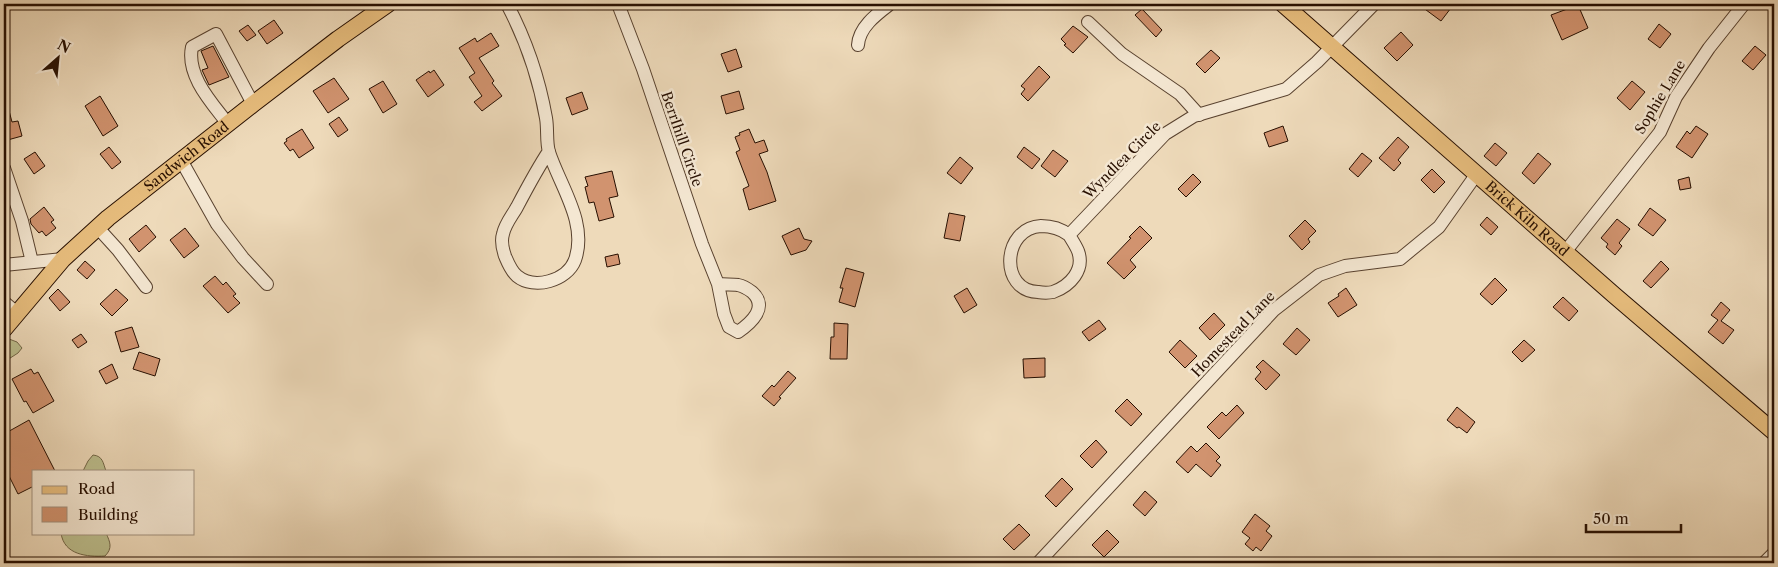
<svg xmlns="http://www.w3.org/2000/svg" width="1778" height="567" font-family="'Libre Caslon Text',serif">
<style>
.green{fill:#bcbe8d;stroke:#726647}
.building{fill:#d1936f;stroke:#270f01}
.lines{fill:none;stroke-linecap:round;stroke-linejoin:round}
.minor-casing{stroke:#59422f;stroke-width:14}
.major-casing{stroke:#270f01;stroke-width:18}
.minor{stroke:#f4e7d2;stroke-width:12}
.major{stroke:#e7bd7d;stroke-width:16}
.labels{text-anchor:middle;stroke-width:5;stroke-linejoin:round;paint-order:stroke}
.street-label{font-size:14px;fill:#270f01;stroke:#f4e7d2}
</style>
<rect width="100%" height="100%" fill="#eedaba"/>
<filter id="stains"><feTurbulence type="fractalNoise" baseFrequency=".004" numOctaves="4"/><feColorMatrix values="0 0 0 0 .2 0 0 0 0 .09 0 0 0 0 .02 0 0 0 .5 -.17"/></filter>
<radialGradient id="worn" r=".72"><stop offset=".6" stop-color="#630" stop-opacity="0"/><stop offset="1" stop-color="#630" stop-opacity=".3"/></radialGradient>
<g class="green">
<polygon points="9,339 17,342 22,348 18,353 4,362 4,346"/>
<path d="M 93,455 C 103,456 103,463 106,471 L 83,471 L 88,461 Z"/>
<path d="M 61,533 L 106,533 C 110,542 113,548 105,556 C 87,557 64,555 61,533 Z"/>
</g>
<g class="building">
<polygon points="1418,4 1454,4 1441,21"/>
<polygon points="1578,5 1588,28 1562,40 1551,15"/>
<polygon points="1142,9 1162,30 1156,37 1135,15"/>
<polygon points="274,20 283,33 267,44 258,31"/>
<polygon points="1659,24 1671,34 1660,48 1648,39"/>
<polygon points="248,25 256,35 247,41 239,31"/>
<polygon points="1073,26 1088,37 1073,53 1064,45 1066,44 1061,39"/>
<polygon points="1401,32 1413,45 1397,61 1384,48"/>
<polygon points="491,33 499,46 479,58 494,81 492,83 502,96 482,111 474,102 482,96 469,77 475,73 459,48 475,38 477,42"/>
<polygon points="213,46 229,77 209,85 202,70 208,68 201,51"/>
<polygon points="1755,46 1766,55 1753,70 1742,61"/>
<polygon points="736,49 742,67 728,72 721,54"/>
<polygon points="1211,50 1220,58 1205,73 1196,64"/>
<polygon points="1039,66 1050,77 1028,101 1021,94 1025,89 1021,86"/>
<polygon points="434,70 444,85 428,97 416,80 429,71 430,73"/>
<polygon points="334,78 349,99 328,113 313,91"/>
<polygon points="383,81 397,104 383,113 369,89"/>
<polygon points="1632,81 1645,92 1630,110 1617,98"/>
<polygon points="739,91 744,109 726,114 721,96"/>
<polygon points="582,92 588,109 572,115 566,98"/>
<polygon points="100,96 118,126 103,136 85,106"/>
<polygon points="7,103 12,122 18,121 22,136 4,141 4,104"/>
<polygon points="339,117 348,130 338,137 329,124"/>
<polygon points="1283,126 1288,141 1269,147 1264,133"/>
<polygon points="1696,126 1708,134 1692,158 1676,147 1687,131 1690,134"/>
<polygon points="302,129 314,148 299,158 293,149 290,151 284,143 287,141 286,139"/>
<polygon points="749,129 755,143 764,140 768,151 759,154 767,172 776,201 749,210 743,189 749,186 736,152 740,150 735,137 740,135 739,133"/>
<polygon points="1398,137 1409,147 1398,160 1401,163 1394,171 1379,158"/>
<polygon points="1495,143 1507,153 1496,166 1484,156"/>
<polygon points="109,147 121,162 112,169 100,154"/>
<polygon points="1024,147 1040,159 1032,169 1017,157"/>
<polygon points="1053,150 1068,161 1055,177 1041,166"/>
<polygon points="35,152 45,166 34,174 24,159"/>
<polygon points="1362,153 1372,161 1358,177 1349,169"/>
<polygon points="1538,153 1551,164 1534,184 1522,173"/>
<polygon points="960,157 973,168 961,184 947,173"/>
<polygon points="1432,169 1445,182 1434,193 1421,180"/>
<polygon points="612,171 618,196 609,198 614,217 599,221 594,202 589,203 585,187 588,186 585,177"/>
<polygon points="1193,174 1201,182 1186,197 1178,189"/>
<polygon points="1689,177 1691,188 1680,190 1678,180"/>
<polygon points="44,207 54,220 51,222 56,228 46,236 42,231 39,233 31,224 30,219"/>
<polygon points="1650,208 1666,220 1653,236 1638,225"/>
<polygon points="949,213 965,216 960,241 944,238"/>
<polygon points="1487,217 1498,227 1491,235 1480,225"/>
<polygon points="1617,219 1630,229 1619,243 1622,246 1615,255 1606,247 1608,244 1601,238"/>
<polygon points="1305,220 1316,231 1308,239 1310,242 1302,250 1289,236"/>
<polygon points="146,225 156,237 139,252 129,239"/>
<polygon points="1140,226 1152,238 1130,260 1136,267 1124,279 1107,263 1131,238 1129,237"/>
<polygon points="185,228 199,246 184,258 170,240"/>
<polygon points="799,228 804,239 812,241 806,250 791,255 782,236"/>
<polygon points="618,254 620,264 607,267 605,257"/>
<polygon points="85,261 95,270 87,279 77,270"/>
<polygon points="1661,261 1669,269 1651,288 1643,281"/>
<polygon points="846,268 864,273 855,307 839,302 843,288 840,288"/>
<polygon points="215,276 223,285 226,282 236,294 233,296 240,303 228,313 203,286"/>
<polygon points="1495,278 1507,290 1492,305 1480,294"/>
<polygon points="967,288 977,305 964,313 954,296"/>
<polygon points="1346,288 1357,305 1338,317 1328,303 1339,296 1338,294"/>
<polygon points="58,289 70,302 60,311 49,298"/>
<polygon points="116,289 128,300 112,316 100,304"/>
<polygon points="1563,297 1578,311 1569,321 1553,307"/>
<polygon points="1721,302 1730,310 1721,321 1734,330 1723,344 1708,332 1718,320 1711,315"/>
<polygon points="1214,313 1225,325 1210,340 1199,328"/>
<polygon points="1099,320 1106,329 1089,341 1082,332"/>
<polygon points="834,323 848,324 847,359 830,359 831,337 834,337"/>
<polygon points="132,327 139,347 121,352 115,332"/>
<polygon points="1297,328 1310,340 1296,355 1283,344"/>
<polygon points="81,334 87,342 78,348 72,340"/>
<polygon points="1180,340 1197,356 1185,368 1169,352"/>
<polygon points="1524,340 1535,350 1522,362 1512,352"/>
<polygon points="139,352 160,359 155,376 133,369"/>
<polygon points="1045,358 1045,377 1024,378 1023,359"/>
<polygon points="1263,360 1280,375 1266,390 1255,379 1261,372 1256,367"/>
<polygon points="112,364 118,378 106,384 99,371"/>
<polygon points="31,369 34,374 38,372 54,401 33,413 26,401 24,402 12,379"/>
<polygon points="788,371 796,378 779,397 781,398 774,406 762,396 772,385 774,387"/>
<polygon points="1127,399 1142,414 1131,426 1115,411"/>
<polygon points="1237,405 1244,413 1219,439 1207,427 1222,412 1226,416"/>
<polygon points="1457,407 1475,422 1467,433 1459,427 1457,428 1447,420"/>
<polygon points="29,420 55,471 34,471 34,486 18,494 4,466 4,434"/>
<polygon points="1096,440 1107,452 1092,468 1080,456"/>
<polygon points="1206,443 1220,457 1216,461 1221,465 1211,477 1196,464 1188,473 1176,462 1191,446 1197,452"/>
<polygon points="1062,478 1073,489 1056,507 1045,496"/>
<polygon points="1145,491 1157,502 1145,516 1133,505"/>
<polygon points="1255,514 1270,526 1266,531 1272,536 1261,551 1256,547 1253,551 1245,544 1250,538 1242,532"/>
<polygon points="1019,524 1030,535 1014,550 1003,539"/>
<polygon points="1107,530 1119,542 1104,557 1092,545"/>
</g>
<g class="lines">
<g class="minor-casing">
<g id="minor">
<path d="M 507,4 C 526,40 539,78 546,118 C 548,129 546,142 549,152 C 560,186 588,223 575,260 C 567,281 534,290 517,276 C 511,271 508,263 505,256 C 503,250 501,240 503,234 C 505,224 512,216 517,207 C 527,188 537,169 549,151"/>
<path d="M 618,4 L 643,69 L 702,244 L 718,284 L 724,314 L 729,327 L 738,332 C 751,323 769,307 752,292 C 748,289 743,286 738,285 C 732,284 725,285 718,284"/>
<polyline points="1088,22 1122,54 1180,94 1199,115"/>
<path d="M 858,45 C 859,27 877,14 890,4"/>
<path d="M 228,124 C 212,103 186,76 192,47 L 216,34 L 253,104"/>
<polyline points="181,160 217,224 243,258 267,284"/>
<polyline points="4,168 22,221 32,262"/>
<polyline points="98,228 118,250 146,287"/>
<path d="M 1069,235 C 1072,240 1076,246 1078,251 C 1085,270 1070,286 1053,292 C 1048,293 1044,293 1038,292 C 999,291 1002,228 1041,226 C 1052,226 1060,228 1069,235 L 1165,134 L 1194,116 L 1286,89 L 1317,62 L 1374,4"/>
<polyline points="1565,252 1660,132 1676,97 1709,48 1744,4"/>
<polyline points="4,265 63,259"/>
<polyline points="4,302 17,313"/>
<polyline points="1038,563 1274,310 1319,275 1345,266 1400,259 1439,227 1476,175"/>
<polyline points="1764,563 1774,553"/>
</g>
</g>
<g class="major-casing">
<g id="major">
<path id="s1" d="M 1283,4 L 1614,295 L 1774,432"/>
<path id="s2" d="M 4,329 L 63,259 L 108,218 L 253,104 L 338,39 L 388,4"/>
</g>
</g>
<use href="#minor" class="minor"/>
<use href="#major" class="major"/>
</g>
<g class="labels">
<g class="street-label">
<text transform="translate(1660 97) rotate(-59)" y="5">Sophie Lane</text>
<text transform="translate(682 139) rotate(71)" y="5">BerrIhill Circle</text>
<text dy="5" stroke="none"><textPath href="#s2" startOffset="252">Sandwich Road</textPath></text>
<text transform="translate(1122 160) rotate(-45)" y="5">Wyndlea Circle</text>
<text dy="5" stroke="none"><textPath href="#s1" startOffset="325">Brick Kiln Road</textPath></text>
<text transform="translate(1233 334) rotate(-46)" y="5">Homestead Lane</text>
</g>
</g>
<rect width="1778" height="567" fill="none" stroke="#eedaba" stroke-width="20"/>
<rect x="5" y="5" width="1768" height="557" fill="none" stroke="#270f01" stroke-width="2.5"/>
<rect x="10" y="10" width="1758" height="547" fill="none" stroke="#270f01"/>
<rect x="32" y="470" width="162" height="65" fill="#f4e7d2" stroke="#a2917e"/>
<rect x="42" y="486" width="25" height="8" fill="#e7bd7d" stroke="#a2917e"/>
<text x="78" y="494" font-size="15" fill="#270f01">Road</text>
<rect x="42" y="507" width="25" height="15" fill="#d1936f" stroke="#a2917e"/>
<text x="78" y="520" font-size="15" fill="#270f01">Building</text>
<g transform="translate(58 58) rotate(27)" stroke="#f4e7d2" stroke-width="4" paint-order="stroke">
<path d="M0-4L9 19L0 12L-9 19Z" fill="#270f01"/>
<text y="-8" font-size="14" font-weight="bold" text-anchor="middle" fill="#270f01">N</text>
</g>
<path d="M1586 524v8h95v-8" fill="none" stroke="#270f01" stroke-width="2.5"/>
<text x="1593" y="524" font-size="15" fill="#270f01" stroke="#f4e7d2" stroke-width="4" paint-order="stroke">50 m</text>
<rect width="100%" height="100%" filter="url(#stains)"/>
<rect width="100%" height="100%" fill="url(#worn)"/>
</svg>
